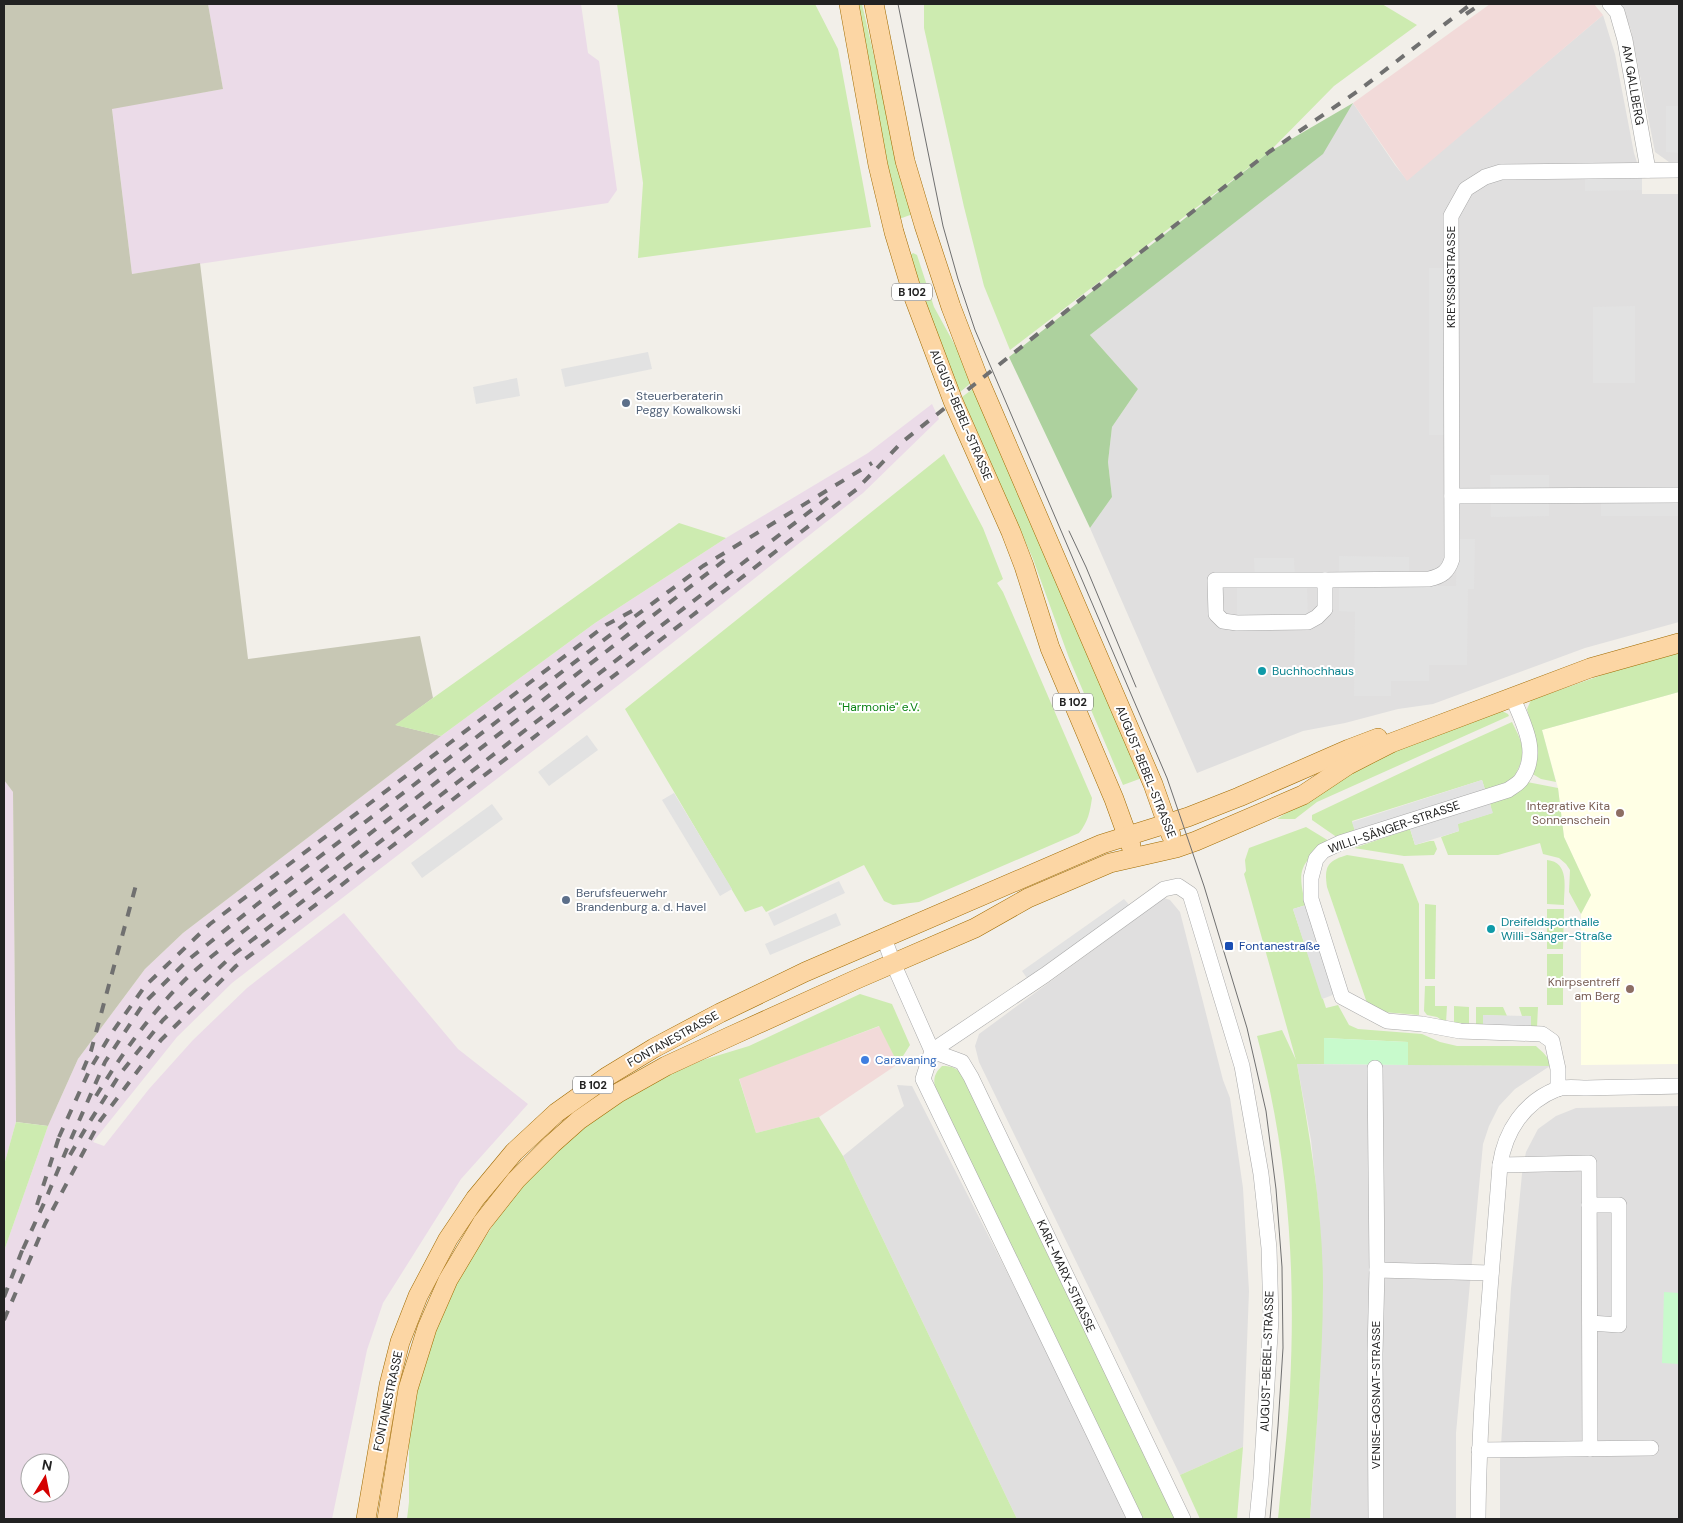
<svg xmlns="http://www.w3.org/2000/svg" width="1683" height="1523" font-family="'DM Sans',sans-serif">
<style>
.residential{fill:#e0dfdf}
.commercial{fill:#f2dad9}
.industrial{fill:#ebdbe8;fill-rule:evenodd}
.education{fill:#ffffe5}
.construction{fill:#c7c7b4}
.grass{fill:#cdebb0}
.forest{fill:#add19e}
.park{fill:#c8facc}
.parking{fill:#e2e2e2}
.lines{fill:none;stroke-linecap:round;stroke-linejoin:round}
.minor-casing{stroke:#a9a9a9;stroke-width:16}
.major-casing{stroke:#a06b00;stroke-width:20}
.minor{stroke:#fff;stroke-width:15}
.major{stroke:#fcd6a4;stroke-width:19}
.tram{stroke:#707070;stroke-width:1}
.rail{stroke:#707070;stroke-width:4;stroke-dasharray:10 10;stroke-linecap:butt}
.service-dot{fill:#5c6f8a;stroke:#fff;stroke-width:2}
.culture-dot{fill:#0f9aa8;stroke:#fff;stroke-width:2}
.education-dot{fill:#8d6e63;stroke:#fff;stroke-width:2}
.transit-dot{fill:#1a4fb4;stroke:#fff;stroke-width:2}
.shop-dot{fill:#3f7fe0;stroke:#fff;stroke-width:2}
.labels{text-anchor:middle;stroke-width:4;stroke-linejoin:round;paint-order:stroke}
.shield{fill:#fff;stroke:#646464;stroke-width:1}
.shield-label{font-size:11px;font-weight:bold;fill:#222}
.street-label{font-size:12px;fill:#222;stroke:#fff}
.service-label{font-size:12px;fill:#4e5e75;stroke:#fff;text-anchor:start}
.culture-label{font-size:12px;fill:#0d838f;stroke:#fff;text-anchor:start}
.park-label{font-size:12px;fill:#0c8416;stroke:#fff}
.education-label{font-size:12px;fill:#785e54;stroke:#fff;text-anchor:end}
.transit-label{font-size:12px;fill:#164399;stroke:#fff;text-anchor:start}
.shop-label{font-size:12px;fill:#366cbe;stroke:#fff;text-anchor:start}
</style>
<rect width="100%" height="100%" fill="#f2efe9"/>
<g class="residential">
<polygon points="1621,4 1679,4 1679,162 1669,162 1655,152 1631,30"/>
<polygon points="1603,15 1615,54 1634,153 1642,178 1642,194 1679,194 1679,622 1585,648 1433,704 1398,709 1345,723 1303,731 1197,773 1090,528 1112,497 1108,462 1112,427 1138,389 1090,335 1322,154 1353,103 1395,165 1407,180"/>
<polygon points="1164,898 1170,900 1180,912 1223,1080 1230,1098 1243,1188 1249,1291 1243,1447 1180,1475 979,1062 975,1046 979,1034"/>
<polygon points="1297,1064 1550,1066 1515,1089 1499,1106 1489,1126 1483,1144 1456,1433 1456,1519 1310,1519 1320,1377 1323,1286 1319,1213 1311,1140"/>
<polygon points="897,1085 912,1086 1133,1519 1017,1519 843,1156 904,1106"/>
<polygon points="1679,1106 1679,1519 1500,1519 1500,1460 1511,1289 1522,1174 1526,1152 1538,1129 1556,1116 1576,1108"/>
</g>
<g class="commercial">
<polygon points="1490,4 1594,4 1603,15 1407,181 1353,103"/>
<polygon points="880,1026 898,1064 819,1117 756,1133 739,1078"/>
</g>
<g class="industrial">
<polygon points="208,4 581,4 588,53 599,61 617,190 608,203 132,274 112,108 223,89"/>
<path d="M 932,404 L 939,419 L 863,493 L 638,670 L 232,983 L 177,1037 L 93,1142 L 104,1146 L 149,1089 L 193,1040 L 247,988 L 344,913 L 458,1049 L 528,1104 L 461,1179 L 383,1303 L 367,1350 L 332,1519 L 4,1519 L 4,1251 L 48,1126 L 78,1059 L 145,969 L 183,933 L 441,736 L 595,623 L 726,538 L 868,453 ZM 30,1463 L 60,1463 L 60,1493 L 30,1493 Z"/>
<polygon points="4,780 13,792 16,1122 4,1165"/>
</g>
<polygon class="education" points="1679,692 1679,1064 1581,1065 1581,914 1591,895 1564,837 1558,788 1542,730"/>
<polygon class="construction" points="4,4 208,4 223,89 112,109 132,274 200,263 248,659 420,636 433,698 396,725 441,736 183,933 145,969 78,1059 48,1126 16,1122 13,792 4,780"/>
<g class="grass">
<polygon points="617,4 815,4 838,49 871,227 638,258 643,183"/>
<polygon points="857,4 862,4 900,170 913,214 899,219 878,124"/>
<polygon points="924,4 1382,4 1417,25 1334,86 1269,152 1010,350 984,286 964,207 924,28"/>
<polygon points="913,253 917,255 934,307 957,349 972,382 959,393 934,330 910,255"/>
<polygon points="974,388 1142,778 1123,785 1069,658 1033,559 962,397"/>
<path d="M 944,454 L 983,528 L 1003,579 L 997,583 L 1003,592 L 1092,798 C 1090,812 1088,822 1079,833 L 919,902 L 893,905 L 884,901 L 864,865 L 766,912 L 762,906 L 745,912 L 625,709 Z"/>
<polygon points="679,523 726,538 595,623 441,736 395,725"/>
<polygon points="1679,653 1679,692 1542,730 1556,782 1541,779 1531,773 1537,758 1536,742 1527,709 1531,700 1628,666"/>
<polygon points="1500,710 1508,714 1509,716 1317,802 1295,819 1277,819 1361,764"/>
<path d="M 1512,722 C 1520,739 1527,748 1519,767 C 1517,771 1515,777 1511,780 C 1505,786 1493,788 1485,790 L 1482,780 L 1352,821 L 1356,833 L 1338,838 L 1312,820 L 1312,815 L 1428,760 Z"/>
<polygon points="1527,782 1558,788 1564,837 1591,895 1581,914 1569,892 1570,870 1566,864 1559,858 1543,854 1540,843 1498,855 1448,855 1441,837 1459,831 1457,824 1492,813 1490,803 1517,793"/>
<path d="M 1306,827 L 1329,841 C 1301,863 1296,869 1306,905 L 1293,909 L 1326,1008 L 1338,1005 L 1349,1025 L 1358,1029 L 1422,1034 L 1440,1042 L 1457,1046 L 1536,1046 C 1542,1052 1549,1056 1550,1066 L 1408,1065 L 1408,1042 L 1324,1038 L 1324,1064 L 1297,1064 C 1310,1138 1323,1212 1323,1287 C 1323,1365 1315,1442 1310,1519 L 1278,1519 C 1282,1475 1288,1431 1290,1387 C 1296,1267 1288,1152 1257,1036 L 1282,1030 L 1296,1060 L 1244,874 L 1246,871 L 1245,860 L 1249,848 Z"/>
<polygon points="1410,829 1415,845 1430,841 1434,841 1437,849 1434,855 1404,856 1354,848"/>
<path d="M 1347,855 L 1403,864 L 1419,904 L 1419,1015 L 1383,1012 L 1367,1003 L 1327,887 C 1324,867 1327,861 1347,855 Z"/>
<path d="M 1547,860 C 1570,862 1564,888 1564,905 L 1547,904 Z"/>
<polygon points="1425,904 1436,905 1435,979 1425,979"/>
<polygon points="1547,909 1564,909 1563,949 1547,949"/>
<rect x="1547" y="954" width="16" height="51"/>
<polygon points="1425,986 1435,986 1435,1006 1447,1006 1446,1023 1437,1017 1427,1015 1424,1011"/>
<polygon points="860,994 892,1004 910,1045 898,1064 879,1026 739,1079 756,1133 819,1117 843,1156 1017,1519 407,1519 409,1502 409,1438 418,1385 436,1326 457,1280 507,1204 547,1159 584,1126 655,1081 703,1060 749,1046"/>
<polygon points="1454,1006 1469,1007 1469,1027 1454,1025"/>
<polygon points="1476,1007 1503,1007 1507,1016 1484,1015 1483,1026 1476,1026"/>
<polygon points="1519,1007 1538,1007 1537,1027 1531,1027 1531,1016 1522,1016"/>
<path d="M 942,1066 C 953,1066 957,1068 964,1077 L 1175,1519 L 1142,1519 L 935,1087 C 933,1078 935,1073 942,1066 Z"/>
<polygon points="16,1122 48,1126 4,1251 4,1165"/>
<polygon points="1243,1447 1237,1519 1200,1519 1180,1475"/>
</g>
<polygon class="forest" points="1353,103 1323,154 1090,335 1138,389 1112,427 1108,462 1112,497 1090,528 1009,357 1269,152"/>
<g class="park">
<polygon points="1324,1038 1408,1042 1408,1065 1324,1064"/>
<polygon points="1664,1292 1679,1293 1679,1364 1662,1363"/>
</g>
<g class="parking">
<polygon points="1666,106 1679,106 1679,153 1666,152"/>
<polygon points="1642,178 1642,190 1585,191 1585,179"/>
<rect x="1429" y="268" width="23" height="167"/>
<polygon points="1635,306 1635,383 1593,383 1593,307"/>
<polygon points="648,352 652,369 565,387 561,369"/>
<polygon points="517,378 520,396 476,404 473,387"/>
<polygon points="1490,475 1549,475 1549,516 1491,517"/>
<polygon points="1679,495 1679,516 1601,516 1601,496"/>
<polygon points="1457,539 1475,539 1474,589 1468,589 1467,665 1429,665 1429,681 1391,681 1391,696 1354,696 1355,612 1339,611 1339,556 1409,557 1409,586 1456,586"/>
<polygon points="1254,558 1294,558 1295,585 1307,585 1308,622 1237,623 1237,587 1255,587"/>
<polygon points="587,735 598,750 549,786 538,772"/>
<polygon points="1482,780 1493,813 1458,824 1459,831 1415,845 1409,825 1358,841 1352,822"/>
<polygon points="674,793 732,889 720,896 662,800"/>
<polygon points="492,804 503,819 422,878 411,863"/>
<polygon points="839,881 845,893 774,926 768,913"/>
<polygon points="1124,899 1130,906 1027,978 1022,971"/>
<polygon points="1313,903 1341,992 1322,999 1293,909"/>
<polygon points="836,913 841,925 770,955 765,944"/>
<polygon points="1483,1015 1531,1016 1531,1027 1483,1026"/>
</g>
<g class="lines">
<g class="minor-casing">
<g id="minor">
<polyline points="1610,4 1617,12 1625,40 1648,170"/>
<polyline points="1452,496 1679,495"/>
<polygon points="1215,580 1325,580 1325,609 1317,617 1308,622 1237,623 1223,621 1216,614"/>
<path d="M 1325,580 L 1429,579 C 1442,576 1448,572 1452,559 L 1451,216 L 1466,189 L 1485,177 L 1501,172 L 1679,170"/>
<path d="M 1512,696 C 1523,723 1541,753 1521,780 C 1518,784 1512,787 1508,790 L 1340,843 L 1323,851 L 1316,859 L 1311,878 L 1311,899 L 1342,997 L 1387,1021 L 1422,1024 L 1460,1031 L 1542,1034 L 1552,1041 L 1558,1069 L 1558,1089"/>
<polyline points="884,938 893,963 932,1051 923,1079 1135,1519"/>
<polyline points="932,1051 1045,975 1164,889 1178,886 1190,894 1242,1066 1261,1174 1269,1248 1271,1319 1261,1479 1257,1519"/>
<polyline points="932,1051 962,1062 971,1077 1183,1519"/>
<polyline points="1375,1068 1377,1270 1375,1354 1376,1519"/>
<polyline points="1500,1165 1589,1163 1590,1449"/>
<polyline points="1589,1205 1619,1205 1619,1325 1590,1323"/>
<polyline points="1377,1270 1491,1273"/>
<polyline points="1479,1450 1651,1448"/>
<path d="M 1478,1519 C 1479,1401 1491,1283 1500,1165 C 1505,1131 1524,1102 1557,1089 C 1565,1086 1578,1088 1587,1088 C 1618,1087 1649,1087 1679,1086"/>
</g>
</g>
<g class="major-casing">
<g id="major">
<polyline points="849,4 878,165 894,232 913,295 953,401 1011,532 1024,566 1050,648 1114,799 1131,846"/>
<polyline points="874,4 905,161 924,225 951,307 979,380 1153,784 1171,835"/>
<polyline points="366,1519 389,1385 400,1342 418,1296 448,1239 475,1199 514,1152 556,1113 608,1076 654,1048 720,1013 805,972 1102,844 1188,817 1239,797 1349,749 1378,738"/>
<polyline points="387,1519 408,1389 427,1328 448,1280 482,1223 516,1180 552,1144 579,1120 618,1093 666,1066 731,1036 857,979 975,928 1028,898 1110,863 1176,848 1196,841 1303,795 1348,765 1391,743 1590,668 1679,643"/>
</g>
</g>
<use href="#minor" class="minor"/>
<use href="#major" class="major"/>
<g class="tram">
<polyline points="898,4 943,226 958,279 975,330 1167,778 1204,886 1247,1028 1266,1111 1276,1189 1282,1267 1283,1348 1278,1426 1270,1519"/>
<polyline points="1069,531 1086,567 1136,687"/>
</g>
<g class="rail">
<polyline points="1466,14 1481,4"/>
<polyline points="83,1070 91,1051 136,885"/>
<path d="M 96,1096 C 123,1052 153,1010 190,975 C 206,960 224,947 241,933 L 730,556"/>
<polyline points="59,1137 90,1069 111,1034 145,986 210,924 606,625 632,611"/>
<polyline points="70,1155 87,1126 120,1074 163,1020 234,954 830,496"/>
<polyline points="37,1205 61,1131"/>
<polyline points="23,1249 45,1201 71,1139 105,1062 144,1003 188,960 255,906 630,620 703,566 872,463"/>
<polyline points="4,1297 25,1243"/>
<polyline points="4,1320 45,1224 100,1121 161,1040 236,966 857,489 901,443 1114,273 1269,152 1358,91 1471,4"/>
</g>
</g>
<g class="service-dot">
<circle cx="626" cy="403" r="5"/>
<circle cx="566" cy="900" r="5"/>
</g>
<g class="culture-dot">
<circle cx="1262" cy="671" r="5"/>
<circle cx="1491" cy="929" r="5"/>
</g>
<g class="education-dot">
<circle cx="1620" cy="813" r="5"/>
<circle cx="1630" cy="989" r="5"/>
</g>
<rect class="transit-dot" x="1224" y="941" width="10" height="10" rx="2.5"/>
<circle class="shop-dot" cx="865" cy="1060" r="5"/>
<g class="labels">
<g class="shield">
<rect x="892" y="283.5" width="40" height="17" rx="4"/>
<rect x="1053" y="693.5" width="40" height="17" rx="4"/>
<rect x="573" y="1076.5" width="40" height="17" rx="4"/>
</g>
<g class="shield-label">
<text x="912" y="296">B 102</text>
<text x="1073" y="706">B 102</text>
<text x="593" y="1089">B 102</text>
</g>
<g class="street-label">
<text transform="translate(1633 85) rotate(80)" y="4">AM GALLBERG</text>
<text transform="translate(1451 277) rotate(-90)" y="4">KREYSSIGSTRASSE</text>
<text transform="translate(961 415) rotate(67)" y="4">AUGUST-BEBEL-STRASSE</text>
<text transform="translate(1146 772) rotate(68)" y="4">AUGUST-BEBEL-STRASSE</text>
<text transform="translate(1394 827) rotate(-19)" y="4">WILLI-SÄNGER-STRASSE</text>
<text transform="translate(673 1039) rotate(-29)" y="4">FONTANESTRASSE</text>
<text transform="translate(1066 1276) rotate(65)" y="4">KARL-MARX-STRASSE</text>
<text transform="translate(1267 1361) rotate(-88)" y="4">AUGUST-BEBEL-STRASSE</text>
<text transform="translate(1376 1395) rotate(-90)" y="4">VENISE-GOSNAT-STRASSE</text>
<text transform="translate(388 1401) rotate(-78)" y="4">FONTANESTRASSE</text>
</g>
<g class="service-label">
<text x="636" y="400">Steuerberaterin<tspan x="636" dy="14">Peggy Kowalkowski</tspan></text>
<text x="576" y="897">Berufsfeuerwehr<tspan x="576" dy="14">Brandenburg a. d. Havel</tspan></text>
</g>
<g class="culture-label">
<text x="1272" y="675">Buchhochhaus</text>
<text x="1501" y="926">Dreifeldsporthalle<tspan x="1501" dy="14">Willi-Sänger-Straße</tspan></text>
</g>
<g class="park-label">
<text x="879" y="711">"Harmonie" e.V.</text>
</g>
<g class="education-label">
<text x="1610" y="810">Integrative Kita<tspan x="1610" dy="14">Sonnenschein</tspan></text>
<text x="1620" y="986">Knirpsentreff<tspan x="1620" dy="14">am Berg</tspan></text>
</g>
<g class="transit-label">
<text x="1239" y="950">Fontanestraße</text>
</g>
<g class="shop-label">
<text x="875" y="1064">Caravaning</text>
</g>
</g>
<rect width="1683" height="1523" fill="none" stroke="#222222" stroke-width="10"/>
<g transform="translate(45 1478) rotate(10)"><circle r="24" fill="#ffffff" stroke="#a7a7a7"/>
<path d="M0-4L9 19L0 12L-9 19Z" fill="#d40000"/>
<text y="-8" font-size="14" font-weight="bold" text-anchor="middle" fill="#222222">N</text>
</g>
</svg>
